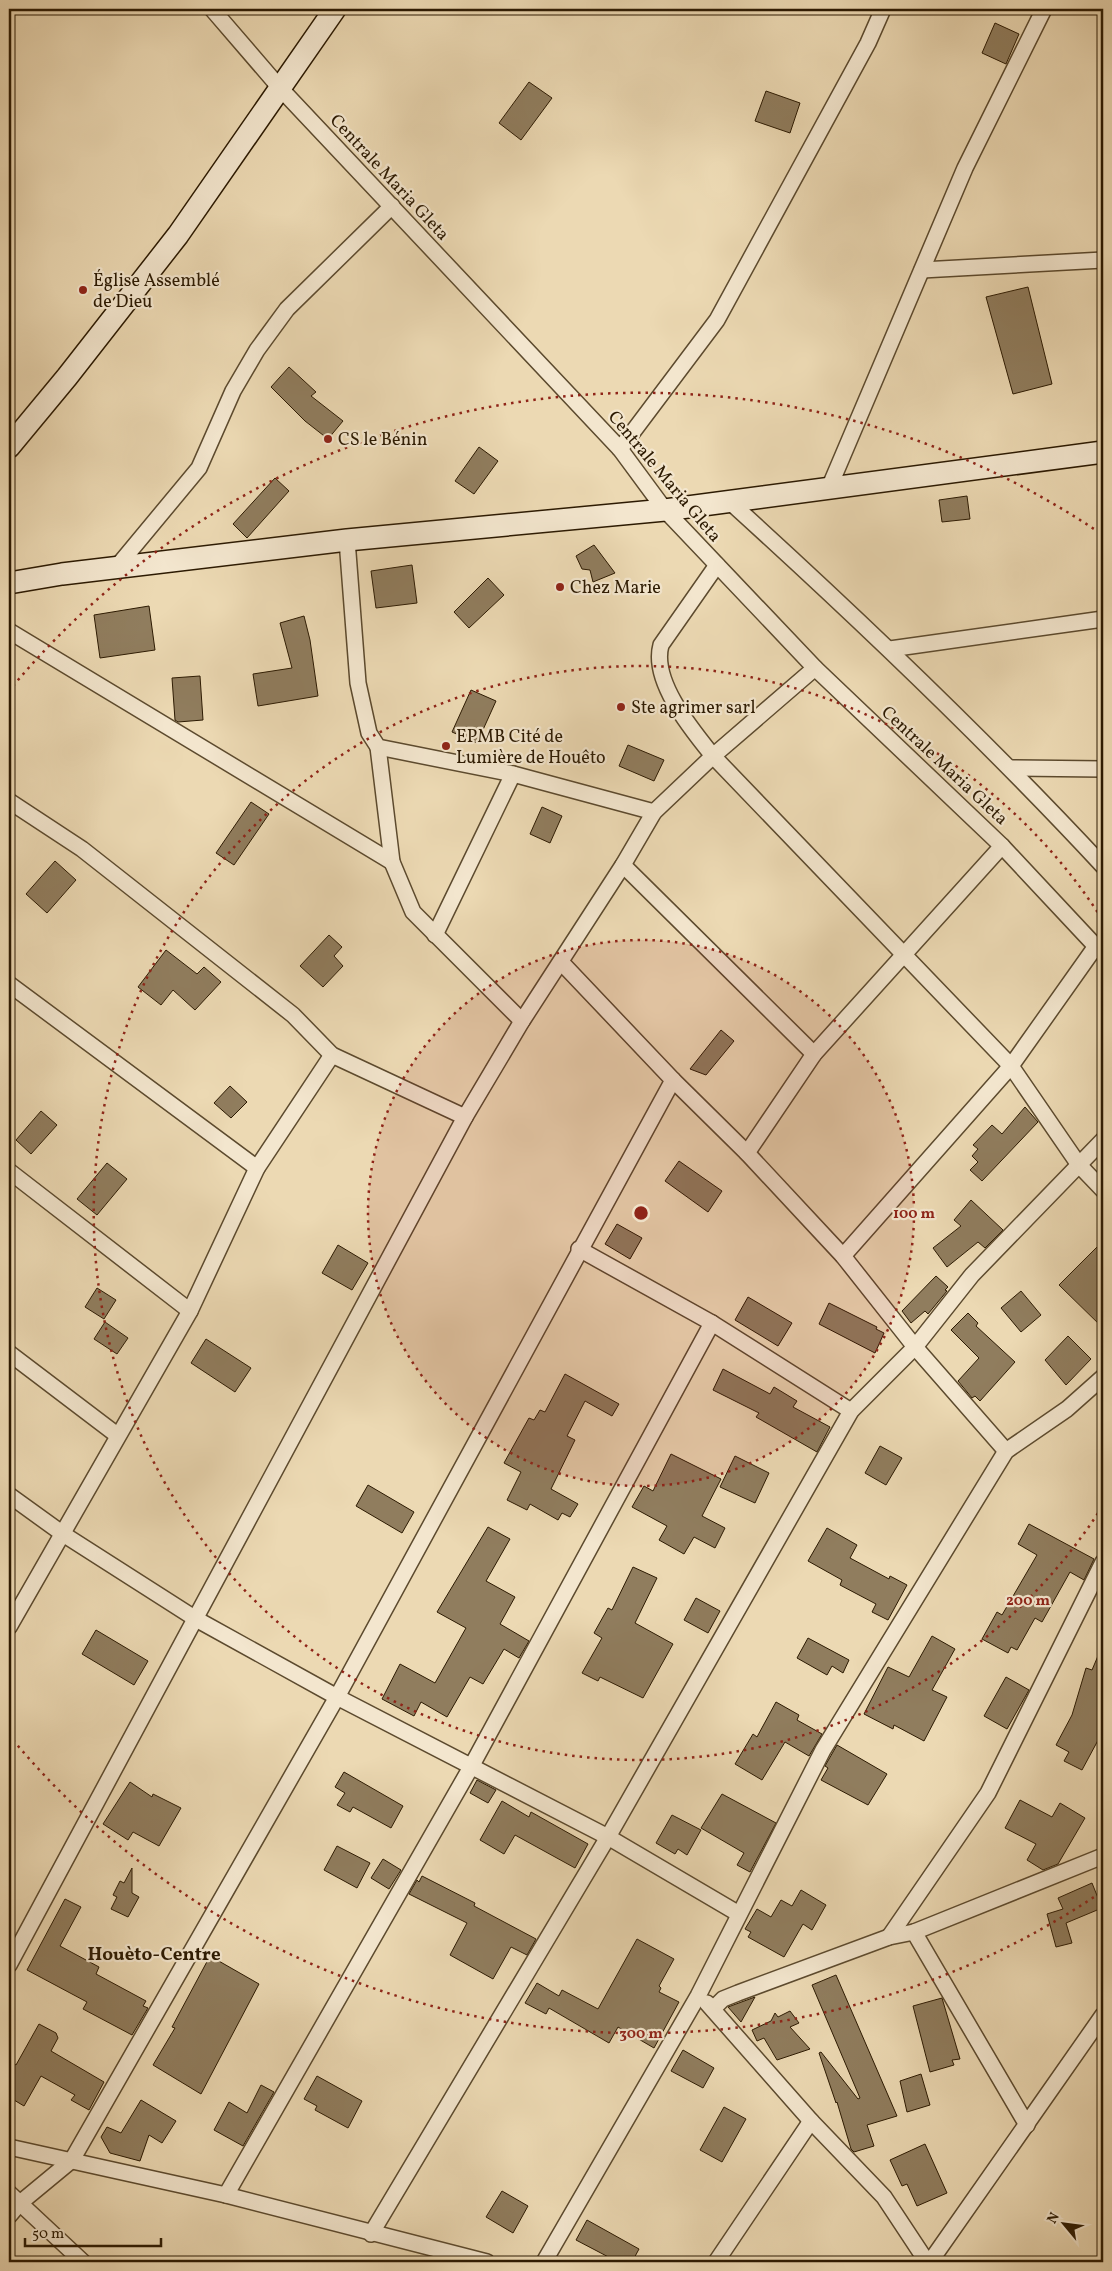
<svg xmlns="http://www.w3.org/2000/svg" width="1112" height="2271" font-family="Vollkorn,serif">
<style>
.building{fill:#907d5e;stroke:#2c1a02}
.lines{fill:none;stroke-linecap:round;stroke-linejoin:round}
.street-casing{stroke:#5c4a2e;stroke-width:18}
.secondary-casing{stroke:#2c1a02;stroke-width:24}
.street{stroke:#f3e6ce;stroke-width:15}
.secondary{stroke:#f3e6ce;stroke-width:21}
.ring{fill:none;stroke:#8f2418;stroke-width:2.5;stroke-dasharray:2.5 5}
.poi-dot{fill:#8f2418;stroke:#f3e6ce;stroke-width:2}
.labels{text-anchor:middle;stroke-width:4.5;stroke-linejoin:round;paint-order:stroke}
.street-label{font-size:18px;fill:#2c1a02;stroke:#f3e6ce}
.poi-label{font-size:18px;fill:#2c1a02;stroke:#f3e6ce;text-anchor:start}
.neighbourhood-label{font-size:19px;font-weight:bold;fill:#2c1a02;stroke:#f3e6ce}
.centre{fill:#8f2418;stroke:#f3e6ce;stroke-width:2.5}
.ring-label{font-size:15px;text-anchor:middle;font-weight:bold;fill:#8f2418;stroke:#f3e6ce;stroke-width:4.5;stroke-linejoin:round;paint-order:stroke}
</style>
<rect width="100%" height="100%" fill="#ecd9b3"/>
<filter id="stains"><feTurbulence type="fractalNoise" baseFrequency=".004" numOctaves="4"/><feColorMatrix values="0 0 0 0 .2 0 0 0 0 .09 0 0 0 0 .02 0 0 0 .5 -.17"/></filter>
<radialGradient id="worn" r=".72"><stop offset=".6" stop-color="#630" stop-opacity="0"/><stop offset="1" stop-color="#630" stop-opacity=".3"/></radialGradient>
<g class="building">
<polygon points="995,23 1019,34 1006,64 982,53"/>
<polygon points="529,82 552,98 521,140 499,123"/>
<polygon points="766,91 800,103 790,133 755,121"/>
<polygon points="1028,287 1052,384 1013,394 986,297"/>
<polygon points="289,367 316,392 311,396 343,421 328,439 305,421 271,387"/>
<polygon points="479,447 498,461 474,494 455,481"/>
<polygon points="275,478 289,491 247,538 233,524"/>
<polygon points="967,496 970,519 942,522 939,500"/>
<polygon points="594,545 615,573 593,582 590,570 582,569 576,556"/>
<polygon points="412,565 417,603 376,608 371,571"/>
<polygon points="488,578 504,595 469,628 454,612"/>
<polygon points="149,606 155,650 100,658 94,615"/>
<polygon points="304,616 310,640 318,696 258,706 253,674 292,668 280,623"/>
<polygon points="200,676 203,720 178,722 175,720 172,678"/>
<polygon points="471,690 496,701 477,743 452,732"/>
<polygon points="628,745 664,760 654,781 619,766"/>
<polygon points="251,802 269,814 234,865 216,853"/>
<polygon points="542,807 562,816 550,843 530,834"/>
<polygon points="55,861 76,880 47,913 26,894"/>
<polygon points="329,935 342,947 334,956 343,966 323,987 300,966"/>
<polygon points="166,950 197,974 204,967 221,982 195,1010 173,990 161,1005 138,987"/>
<polygon points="721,1030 734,1041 706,1075 690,1069"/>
<polygon points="230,1086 247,1102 231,1118 214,1103"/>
<polygon points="1025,1107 1038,1122 982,1181 970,1170 978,1162 972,1156 978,1149 973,1145 992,1125 1002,1134"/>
<polygon points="41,1111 57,1125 31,1154 16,1140"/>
<polygon points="679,1161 722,1191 708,1212 665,1181"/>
<polygon points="107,1163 127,1179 97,1215 77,1199"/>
<polygon points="971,1200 1003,1230 985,1248 978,1242 947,1267 933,1248 961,1226 954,1220"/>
<polygon points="617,1224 642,1238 630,1259 605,1244"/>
<polygon points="1103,1241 1103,1328 1059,1285"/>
<polygon points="338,1245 368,1263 352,1290 322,1273"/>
<polygon points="936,1276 948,1287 945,1290 947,1291 928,1314 925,1311 911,1323 902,1311"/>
<polygon points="97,1288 116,1300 104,1319 85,1307"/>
<polygon points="1021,1291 1041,1315 1021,1332 1001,1308"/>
<polygon points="748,1297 792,1323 778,1346 735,1320"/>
<polygon points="829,1303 877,1327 876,1329 884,1333 875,1353 819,1324"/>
<polygon points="968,1313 978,1323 976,1326 1015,1362 980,1401 975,1396 972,1398 958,1381 979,1358 951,1330"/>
<polygon points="105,1322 128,1338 117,1354 94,1339"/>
<polygon points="1068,1336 1091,1359 1066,1385 1045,1360"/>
<polygon points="206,1339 251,1368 235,1392 191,1363"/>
<polygon points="723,1369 770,1394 774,1387 797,1401 793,1407 830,1427 817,1452 756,1417 759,1413 713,1390"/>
<polygon points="565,1374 619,1404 612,1416 585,1401 567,1436 575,1440 551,1489 578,1504 570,1517 562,1513 558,1520 530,1504 527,1510 507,1500 521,1472 504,1463 529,1418 534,1420 540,1410 545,1412"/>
<polygon points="880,1446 902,1458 886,1485 865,1473"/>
<polygon points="671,1454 721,1479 702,1516 725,1528 715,1548 694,1537 684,1554 659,1540 667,1526 632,1507 644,1486 653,1491"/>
<polygon points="735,1456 769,1473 755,1503 720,1487"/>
<polygon points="368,1485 414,1512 402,1533 356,1506"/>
<polygon points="1029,1524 1094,1559 1084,1580 1070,1572 1042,1622 1035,1618 1017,1650 1011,1647 1008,1653 982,1639 997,1612 1002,1615 1037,1555 1018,1544"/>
<polygon points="488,1527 510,1539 486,1581 515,1597 500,1624 529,1641 519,1658 504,1649 483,1684 470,1677 447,1717 421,1702 414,1716 382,1699 400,1664 435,1683 466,1628 437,1612"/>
<polygon points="827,1528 857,1545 850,1558 889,1579 890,1576 907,1585 888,1620 872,1612 876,1604 840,1585 842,1580 808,1561"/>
<polygon points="633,1567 657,1578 635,1623 673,1644 643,1698 600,1677 598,1681 582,1673 602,1638 594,1633 608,1608 612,1610"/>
<polygon points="696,1598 720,1611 708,1633 684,1620"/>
<polygon points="96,1630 148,1661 134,1685 82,1654"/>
<polygon points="932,1636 955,1649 932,1690 947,1697 924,1741 894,1725 893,1729 864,1714 888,1667 909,1677"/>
<polygon points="808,1638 849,1660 843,1673 832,1666 827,1675 797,1658"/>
<polygon points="1103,1644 1103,1731 1082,1770 1064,1761 1069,1752 1056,1745 1072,1715 1086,1668 1092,1670"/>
<polygon points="1006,1677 1029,1690 1007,1729 984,1716"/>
<polygon points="776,1702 799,1715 797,1720 822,1734 809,1756 785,1742 762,1780 735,1764 753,1734 757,1737"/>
<polygon points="837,1745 887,1774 868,1805 821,1780 828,1768 825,1766"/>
<polygon points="344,1772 403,1806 391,1828 353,1807 350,1812 337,1805 345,1793 335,1787"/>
<polygon points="477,1780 496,1790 488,1803 470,1793"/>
<polygon points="130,1782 152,1797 153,1794 181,1808 159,1846 133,1832 128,1840 103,1824"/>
<polygon points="722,1794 776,1823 750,1872 737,1865 744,1853 701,1828"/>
<polygon points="1020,1800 1052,1817 1060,1803 1085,1818 1058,1864 1043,1870 1027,1860 1036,1844 1005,1828"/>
<polygon points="502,1801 529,1817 531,1812 588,1844 575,1868 515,1835 504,1854 480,1840"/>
<polygon points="672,1815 701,1830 687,1855 678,1849 675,1854 656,1843"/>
<polygon points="337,1846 370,1863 357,1888 324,1870"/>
<polygon points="383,1859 401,1870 389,1889 371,1878"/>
<polygon points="132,1868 132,1893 139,1897 128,1917 111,1909 117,1897 113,1895 120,1881 124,1883"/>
<polygon points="422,1876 475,1903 474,1906 536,1939 527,1955 511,1947 493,1979 450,1955 467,1923 409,1894 417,1880 419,1882"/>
<polygon points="1092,1883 1102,1908 1066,1923 1072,1943 1056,1947 1047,1914 1063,1909 1058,1898"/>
<polygon points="801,1890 826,1905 812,1930 803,1924 784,1957 748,1937 751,1932 745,1929 757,1909 771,1917 781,1900 792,1906"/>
<polygon points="65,1899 81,1907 60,1946 99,1967 96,1974 146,2001 143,2006 148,2008 132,2035 83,2009 87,2002 27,1970"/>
<polygon points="637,1939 674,1959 659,1986 661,1988 659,1992 679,2002 654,2048 618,2027 609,2043 549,2008 546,2014 525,2003 537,1983 559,1996 562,1990 598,2009"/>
<polygon points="210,1956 259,1984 201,2094 153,2065 175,2028 172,2027"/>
<polygon points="836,1975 897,2116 867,2125 874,2146 854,2152 851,2149 837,2102 836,2103 819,2053 821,2052 858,2099 860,2098 812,1985"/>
<polygon points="755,1997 741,2022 728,2007"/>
<polygon points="942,1998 960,2059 952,2060 954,2065 930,2072 913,2006"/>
<polygon points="790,2011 799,2023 790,2027 810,2049 777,2060 764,2038 757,2041 752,2030 771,2021 775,2013 778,2017"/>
<polygon points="39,2024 56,2033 58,2038 51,2051 104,2082 89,2110 71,2100 75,2095 41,2076 24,2106 9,2097 9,2061 16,2065"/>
<polygon points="683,2050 714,2068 703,2088 671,2071"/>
<polygon points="921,2074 930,2105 907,2112 900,2081"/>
<polygon points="317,2076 362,2101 348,2128 315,2110 317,2106 304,2099"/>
<polygon points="261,2085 274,2092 243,2146 214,2130 229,2102 247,2113"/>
<polygon points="141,2100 176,2121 162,2143 149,2135 140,2161 110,2153 101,2137 107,2127 121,2133"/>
<polygon points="724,2107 746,2119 722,2162 700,2150"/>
<polygon points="925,2144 947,2193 917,2206 907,2184 902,2186 890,2160"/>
<polygon points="502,2191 528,2206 513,2233 486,2217"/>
<polygon points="587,2220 639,2249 632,2262 618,2262 576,2240"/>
</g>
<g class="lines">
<g class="street-casing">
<g id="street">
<polyline points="212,9 280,88 620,449 665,510 815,668 1002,846 1103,954"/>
<polyline points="922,270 1103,260"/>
<polyline points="620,449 717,320 868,43 883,9"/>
<polyline points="829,488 965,168 1044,9"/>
<path d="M 729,501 C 859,619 984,738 1103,866"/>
<polyline points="347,540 358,683 369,733 378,747 513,774 654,812"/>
<path d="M 717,565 L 661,645 C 651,681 692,730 713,756 L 1011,1066 L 1079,1165 L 1103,1190"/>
<polyline points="116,568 199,468 233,391 257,350 287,309 392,206"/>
<polyline points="9,631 392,862"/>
<polyline points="890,649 1103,619"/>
<polyline points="378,747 392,862 413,912 522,1021"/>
<polyline points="1011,768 1103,769"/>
<polyline points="9,801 82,849 293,1015 332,1055 465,1117"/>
<polyline points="623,865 814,1054"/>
<polyline points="435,935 513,774"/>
<polyline points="561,962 673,1080"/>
<polyline points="9,984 257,1168"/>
<polyline points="747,1153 814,1054 1002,846"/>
<polyline points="9,1171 190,1311"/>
<polyline points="579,1249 712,1323 851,1411"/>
<polyline points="843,1256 1011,1066 1096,946"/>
<polyline points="9,1353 117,1435"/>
<polyline points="9,1495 63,1534 196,1619 337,1697 608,1837 739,1914"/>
<polyline points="9,1627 190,1311 257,1168 332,1055"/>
<polyline points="914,1932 1027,2125"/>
<polyline points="889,1937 988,1793 1103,1562"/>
<polyline points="9,1965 465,1117 522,1021 623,865 654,812 713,756 815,668"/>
<polyline points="707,2003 811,2121 884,2197 927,2262"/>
<polyline points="713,2009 723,1999 738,1993 889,1937 914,1932 1103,1856"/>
<polyline points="9,2147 226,2195 487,2262"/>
<polyline points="9,2193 83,2262"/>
<polyline points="226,2195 471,1767 712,1323"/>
<polyline points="9,2216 20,2203 72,2160 337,1697 673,1080 747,1153 843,1256 915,1347 1006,1451"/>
<polyline points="371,2234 608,1837 851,1411 915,1347 972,1275 1103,1140"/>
<polyline points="544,2262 698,1996 823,1750 1006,1451 1067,1409 1103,1377"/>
<polyline points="716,2262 811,2121"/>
<polyline points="930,2262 1103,2015"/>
</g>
</g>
<g class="secondary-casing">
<g id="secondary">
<polyline points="9,447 67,377 178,235 335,9"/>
<polyline points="9,583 62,574 347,540 665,510 1103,452"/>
</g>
</g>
<use href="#street" class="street"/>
<use href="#secondary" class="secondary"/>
</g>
<circle cx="641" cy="1213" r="273" fill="#8f2418" fill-opacity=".12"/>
<g class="ring">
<circle cx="641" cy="1213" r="273"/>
<path d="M1102 1507A547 547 0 1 1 1102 919"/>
<path d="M1100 1893A820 820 0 0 1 13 1740M13 686A820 820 0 0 1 1100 533"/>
</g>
<g class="poi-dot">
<circle cx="83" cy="290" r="5"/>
<circle cx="328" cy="439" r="5"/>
<circle cx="560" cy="587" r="5"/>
<circle cx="621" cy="707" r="5"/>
<circle cx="446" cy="746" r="5"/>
</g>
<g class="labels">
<g class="street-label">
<text transform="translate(390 177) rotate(47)" y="6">Centrale Maria Gleta</text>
<text transform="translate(665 476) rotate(50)" y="6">Centrale Maria Gleta</text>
<text transform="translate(945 765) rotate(43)" y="6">Centrale Maria Gleta</text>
</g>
<g class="poi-label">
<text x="93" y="286">Église Assemblé<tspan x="93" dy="21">de Dieu</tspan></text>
<text x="338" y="445">CS le Bénin</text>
<text x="570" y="593">Chez Marie</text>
<text x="631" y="713">Ste agrimer sarl</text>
<text x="456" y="742">EPMB Cité de<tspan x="456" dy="21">Lumière de Houêto</tspan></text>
</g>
<g class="neighbourhood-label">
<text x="154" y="1960">Houèto-Centre</text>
</g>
</g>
<circle cx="641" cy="1213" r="8" class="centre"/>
<g class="ring-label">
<text x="914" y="1218">100 m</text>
<text x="1028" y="1605">200 m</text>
<text x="641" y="2038">300 m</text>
</g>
<rect width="1112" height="2271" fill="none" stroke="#ecd9b3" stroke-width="30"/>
<rect x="10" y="10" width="1092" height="2251" fill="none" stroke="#2c1a02" stroke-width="2.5"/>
<rect x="15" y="15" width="1082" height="2241" fill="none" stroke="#2c1a02"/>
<g transform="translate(1064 2224) rotate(299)" stroke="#f3e6ce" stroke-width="4" paint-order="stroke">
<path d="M0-4L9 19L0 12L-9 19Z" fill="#2c1a02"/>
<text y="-8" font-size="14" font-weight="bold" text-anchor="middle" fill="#2c1a02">N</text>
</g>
<path d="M25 2238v8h136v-8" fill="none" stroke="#2c1a02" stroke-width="2.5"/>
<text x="32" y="2238" font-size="15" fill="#2c1a02" stroke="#f3e6ce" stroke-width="4" paint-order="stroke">50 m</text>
<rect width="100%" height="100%" filter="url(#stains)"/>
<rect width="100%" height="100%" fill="url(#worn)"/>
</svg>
